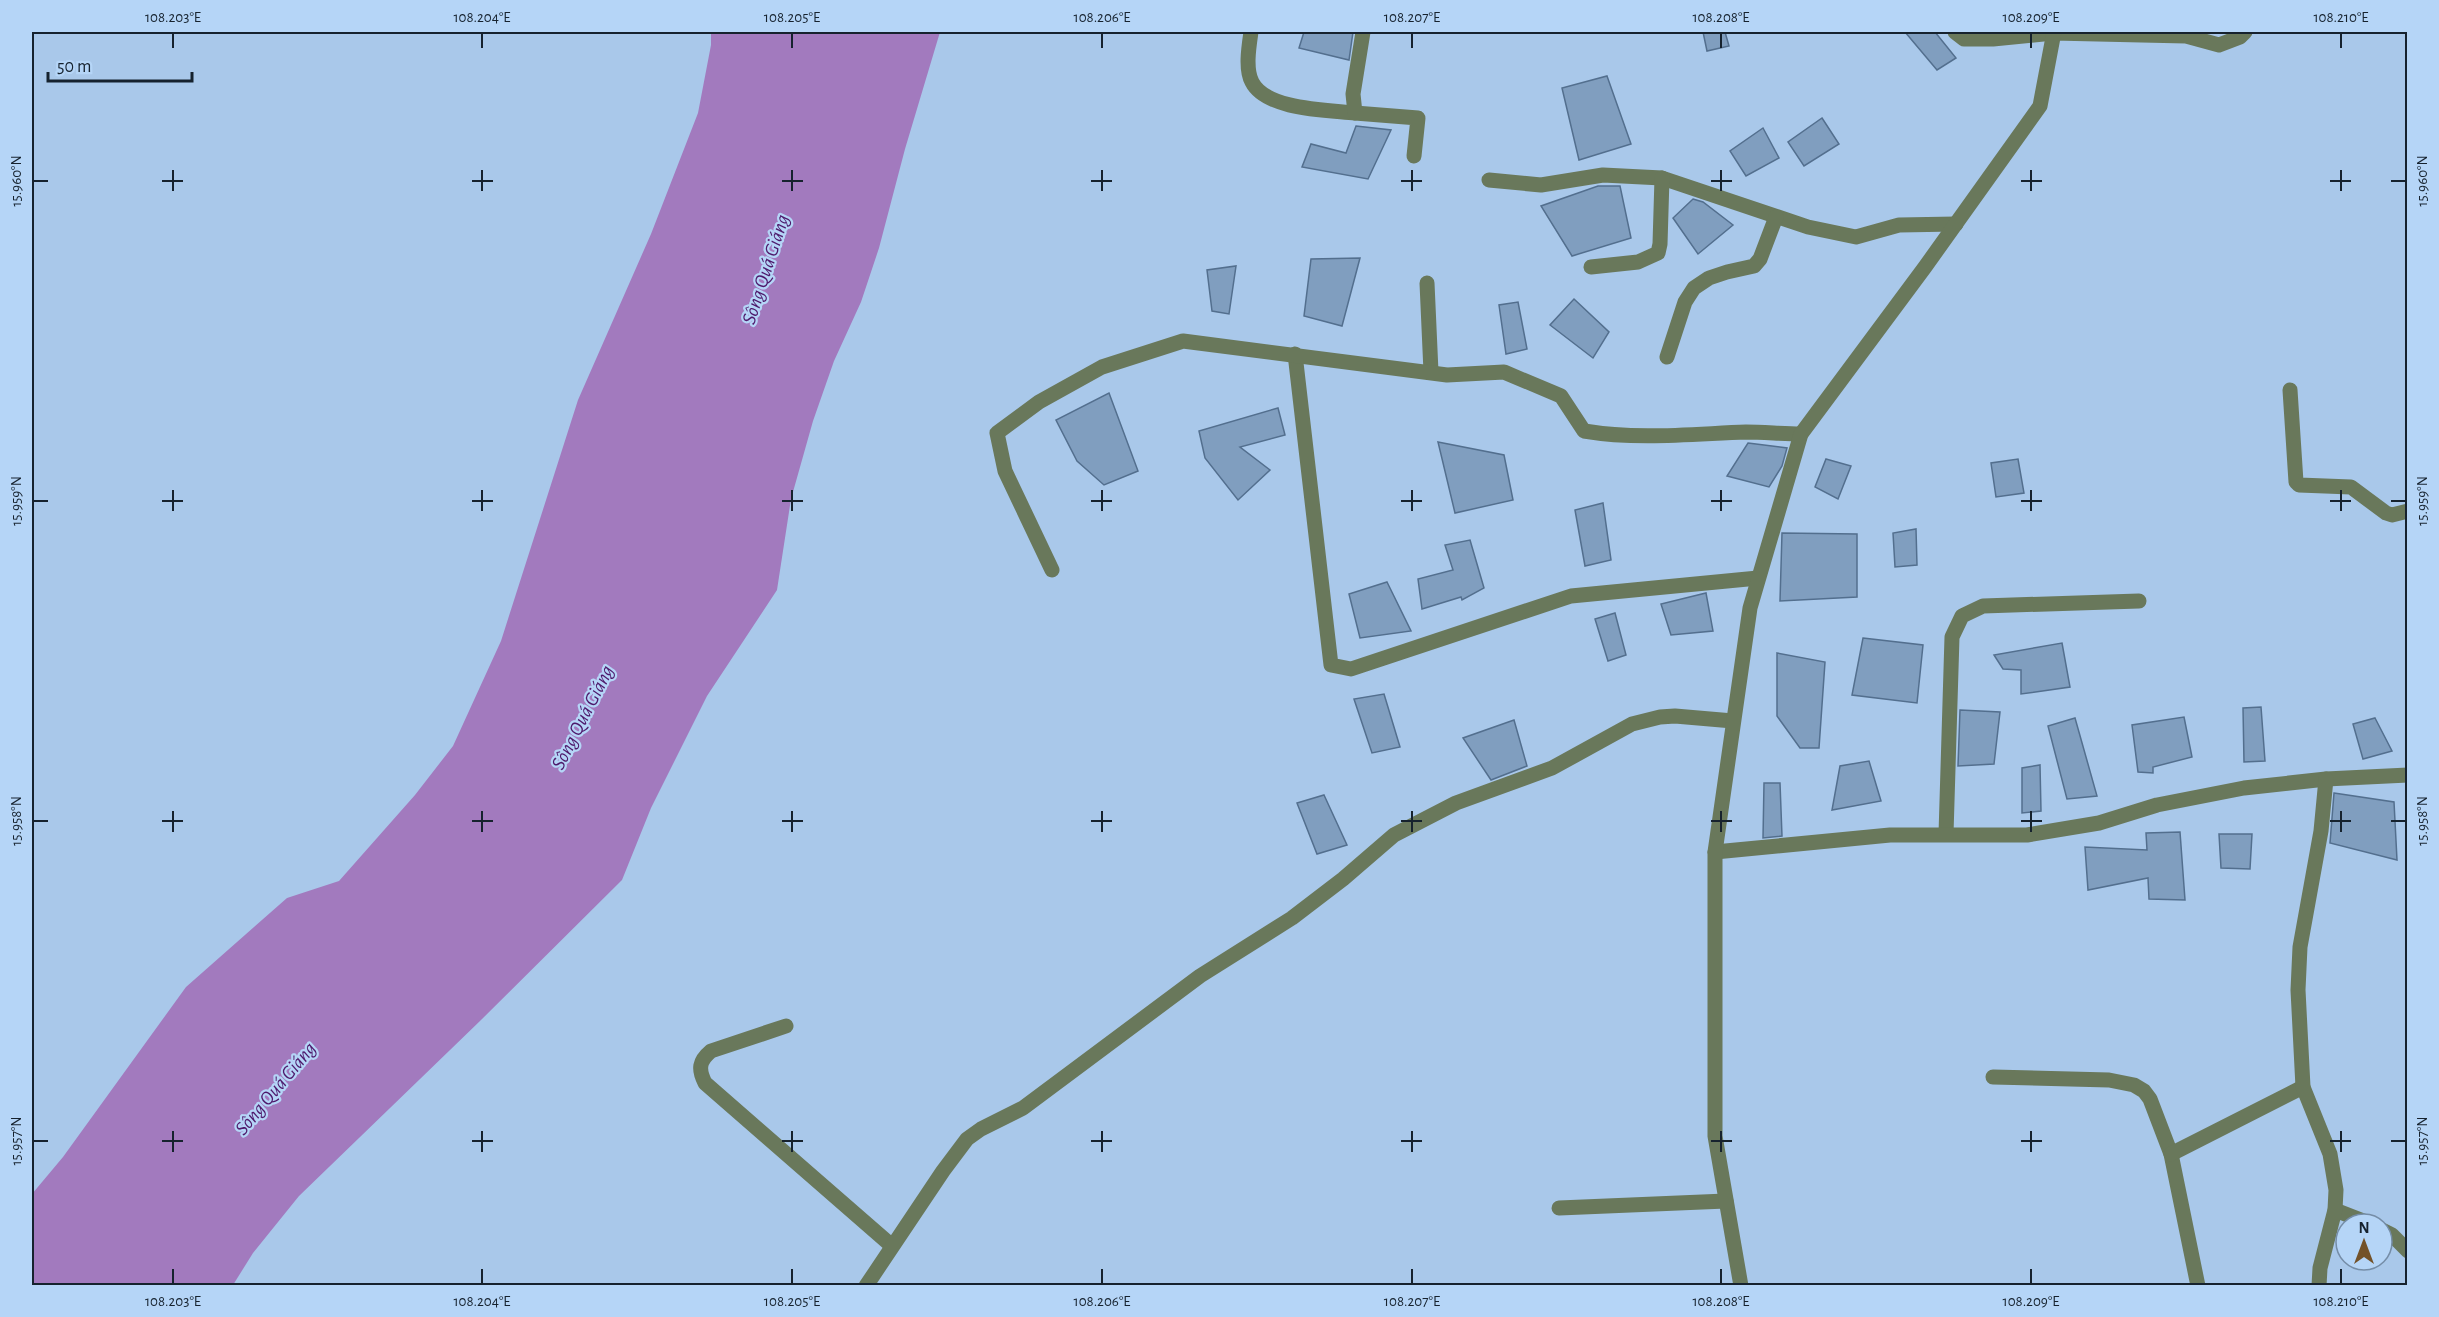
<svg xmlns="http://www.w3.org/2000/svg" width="2439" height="1317" font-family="'Alegreya Sans',sans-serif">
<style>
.water{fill:#a27abe}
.building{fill:#809ebf;stroke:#536f8e;stroke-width:1.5}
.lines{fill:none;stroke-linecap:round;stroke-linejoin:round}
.minor{stroke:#69785b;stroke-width:15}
.ticks{fill:none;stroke:#16222e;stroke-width:2}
.labels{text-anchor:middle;stroke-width:4.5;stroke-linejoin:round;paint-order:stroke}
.water-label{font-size:20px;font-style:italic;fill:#4e196b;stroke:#b5d5f7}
.neatline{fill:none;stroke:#16222e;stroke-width:2}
.ticks-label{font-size:15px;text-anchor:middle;fill:#16222e}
</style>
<rect width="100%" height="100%" fill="#a9c8ea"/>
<polygon class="water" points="711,32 940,32 905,149 879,248 861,302 834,361 813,421 791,499 777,590 707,696 651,808 622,880 480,1021 299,1196 253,1253 233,1285 32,1285 32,1194 63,1157 186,987 287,898 339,881 415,795 453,746 501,641 578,400 651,234 698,113 711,45"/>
<g class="building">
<polygon points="1304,32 1353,32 1349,60 1299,48"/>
<polygon points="1703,32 1725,32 1729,46 1707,51"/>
<polygon points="1905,32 1935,32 1956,58 1937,70"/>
<polygon points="1607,76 1631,144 1579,160 1562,88"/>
<polygon points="1822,118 1839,144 1804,166 1788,142"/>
<polygon points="1356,126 1391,130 1368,179 1302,167 1311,144 1346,153"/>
<polygon points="1763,128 1779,158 1746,176 1730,151"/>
<polygon points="1598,186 1620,186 1631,238 1572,256 1541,206"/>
<polygon points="1693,199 1703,202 1733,225 1698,254 1673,218"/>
<polygon points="1360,258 1342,326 1304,316 1311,259"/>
<polygon points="1236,266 1229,314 1212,311 1207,270"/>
<polygon points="1574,299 1609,332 1593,358 1550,325"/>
<polygon points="1518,302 1527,349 1506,354 1499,305"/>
<polygon points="1109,393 1138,471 1104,485 1077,461 1056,420"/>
<polygon points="1278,408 1285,435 1240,447 1270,470 1238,500 1205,458 1199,431"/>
<polygon points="1438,442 1504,455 1513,500 1455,513"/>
<polygon points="1748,443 1787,448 1782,466 1769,487 1727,476"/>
<polygon points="1826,459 1851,466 1838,499 1815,487"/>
<polygon points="2018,459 2024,493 1996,497 1991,463"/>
<polygon points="1603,503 1611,560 1585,566 1575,510"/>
<polygon points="1916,529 1917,565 1895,567 1893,533"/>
<polygon points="1782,533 1857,534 1857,597 1780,601"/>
<polygon points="1470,540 1484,588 1462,600 1461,597 1422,609 1418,579 1453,570 1445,545"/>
<polygon points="1387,582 1411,631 1360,638 1349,594"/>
<polygon points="1706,593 1713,631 1671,635 1661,604"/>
<polygon points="1615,613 1626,655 1608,661 1595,619"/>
<polygon points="1863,638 1923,645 1917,703 1852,695"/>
<polygon points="2062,643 2070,687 2021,694 2021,670 2003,669 1994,655"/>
<polygon points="1777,653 1825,662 1819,748 1800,748 1777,716"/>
<polygon points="1384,694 1400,747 1372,753 1354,699"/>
<polygon points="2261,707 2265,761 2244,762 2243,708"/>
<polygon points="1960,710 2000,712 1994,764 1958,766"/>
<polygon points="2184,717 2192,757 2153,767 2153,773 2138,772 2132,725"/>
<polygon points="2075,718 2097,796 2067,799 2048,726"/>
<polygon points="2375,718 2392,751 2363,759 2353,724"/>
<polygon points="1514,720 1527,766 1491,780 1463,738"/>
<polygon points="1869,761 1881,801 1832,810 1840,766"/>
<polygon points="2040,765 2041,811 2022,813 2022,768"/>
<polygon points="1764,783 1780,783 1782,836 1763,838"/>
<polygon points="2334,793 2394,802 2397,860 2330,843"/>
<polygon points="1324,795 1347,845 1317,854 1297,803"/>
<polygon points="2180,832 2185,900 2149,899 2148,878 2088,890 2085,847 2147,850 2146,833"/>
<polygon points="2219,834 2252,834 2250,869 2221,868"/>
</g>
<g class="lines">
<g class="minor">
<path d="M 1251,32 C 1249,46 1245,69 1252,82 C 1266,110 1328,110 1355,113"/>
<polyline points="1363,32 1353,94 1355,113 1418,118 1414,156"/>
<polyline points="1955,32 1964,39 1993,39 2053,33 2186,36 2219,45 2240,37 2245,32"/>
<polyline points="1489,180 1541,185 1603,175 1662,178 1808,227 1856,237 1899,225 1956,224"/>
<polyline points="1591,267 1638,262 1658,253 1660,244 1662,178"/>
<polyline points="1427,283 1431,372"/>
<polyline points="1295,354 1331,665 1351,669 1571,596 1758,578"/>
<polyline points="1667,357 1685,302 1694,288 1709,278 1727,272 1754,266 1760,259 1776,217"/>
<polyline points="2290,390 2296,482 2299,485 2351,487 2386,513 2392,515 2408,511"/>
<path d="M 1052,570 L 1005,471 L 997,433 L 1039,402 L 1102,367 L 1183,341 L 1447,375 L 1504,372 L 1561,396 L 1584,431 C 1638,440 1692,434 1746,432 C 1764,432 1783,434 1801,434"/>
<polyline points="1946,834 1952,637 1962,616 1983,606 2139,601"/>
<polyline points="1715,852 1890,835 2027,835 2099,823 2157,805 2244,788 2326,779 2408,775"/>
<path d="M 786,1026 L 711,1051 C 699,1061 698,1069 705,1083 L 892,1246"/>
<polyline points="1993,1077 2109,1080 2134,1085 2144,1091 2150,1099 2171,1154 2198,1286"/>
<polyline points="2171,1154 2303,1087"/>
<polyline points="1559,1208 1726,1201"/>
<polyline points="2335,1210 2371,1224"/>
<polyline points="2382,1230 2392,1235 2408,1251"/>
<polyline points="866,1286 943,1171 967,1139 981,1129 1023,1108 1200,976 1292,918 1343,879 1394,835 1456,803 1552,768 1632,724 1660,717 1675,716 1733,721"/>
<polyline points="1741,1286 1715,1136 1715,852 1750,608 1801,434 1925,267 2040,106 2054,32"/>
<polyline points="2319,1286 2320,1268 2335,1210 2336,1190 2330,1154 2303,1087 2298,990 2300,947 2321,831 2326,779"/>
</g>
</g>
<path class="ticks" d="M 173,33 L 173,48M 482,33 L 482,48M 792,33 L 792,48M 1102,33 L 1102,48M 1412,33 L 1412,48M 1721,33 L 1721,48M 2031,33 L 2031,48M 2341,33 L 2341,48M 173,170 L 173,191M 482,170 L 482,191M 792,170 L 792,191M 1102,170 L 1102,191M 1412,170 L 1412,191M 1721,170 L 1721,191M 2031,170 L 2031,191M 2341,170 L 2341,191M 33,181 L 48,181M 162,181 L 183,181M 472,181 L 493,181M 782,181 L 803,181M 1091,181 L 1112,181M 1401,181 L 1422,181M 1711,181 L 1732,181M 2021,181 L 2042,181M 2330,181 L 2351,181M 2391,181 L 2406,181M 173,490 L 173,511M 482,490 L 482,511M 792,490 L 792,511M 1102,490 L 1102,511M 1412,490 L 1412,511M 1721,490 L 1721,511M 2031,490 L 2031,511M 2341,490 L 2341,511M 33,501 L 48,501M 162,501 L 183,501M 472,501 L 493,501M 782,501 L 803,501M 1091,501 L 1112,501M 1401,501 L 1422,501M 1711,501 L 1732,501M 2021,501 L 2042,501M 2330,501 L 2351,501M 2391,501 L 2406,501M 173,811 L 173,832M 482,811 L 482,832M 792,811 L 792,832M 1102,811 L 1102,832M 1412,811 L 1412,832M 1721,811 L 1721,832M 2031,811 L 2031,832M 2341,811 L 2341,832M 33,821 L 48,821M 162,821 L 183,821M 472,821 L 493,821M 782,821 L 803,821M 1091,821 L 1112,821M 1401,821 L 1422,821M 1711,821 L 1732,821M 2021,821 L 2042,821M 2330,821 L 2351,821M 2391,821 L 2406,821M 173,1131 L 173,1152M 482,1131 L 482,1152M 792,1131 L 792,1152M 1102,1131 L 1102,1152M 1412,1131 L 1412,1152M 1721,1131 L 1721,1152M 2031,1131 L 2031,1152M 2341,1131 L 2341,1152M 33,1141 L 48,1141M 162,1141 L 183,1141M 472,1141 L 493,1141M 782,1141 L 803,1141M 1091,1141 L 1112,1141M 1401,1141 L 1422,1141M 1711,1141 L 1732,1141M 2021,1141 L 2042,1141M 2330,1141 L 2351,1141M 2391,1141 L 2406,1141M 173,1269 L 173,1284M 482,1269 L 482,1284M 792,1269 L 792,1284M 1102,1269 L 1102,1284M 1412,1269 L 1412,1284M 1721,1269 L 1721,1284M 2031,1269 L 2031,1284M 2341,1269 L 2341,1284"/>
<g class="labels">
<g class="water-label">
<text transform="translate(765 269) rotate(-72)" y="7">Sông Quá Giáng</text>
<text transform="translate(582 717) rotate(-63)" y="7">Sông Quá Giáng</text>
<text transform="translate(275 1088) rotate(-50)" y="7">Sông Quá Giáng</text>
</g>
</g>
<rect width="2439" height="1317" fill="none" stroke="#b5d5f7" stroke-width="66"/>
<g transform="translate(2364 1242)"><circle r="28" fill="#b5d5f7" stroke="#758da7" stroke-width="1.5"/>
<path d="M0-4.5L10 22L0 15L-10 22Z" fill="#735229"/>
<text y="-9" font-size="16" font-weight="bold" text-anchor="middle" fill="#16222e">N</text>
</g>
<path d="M48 72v9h144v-9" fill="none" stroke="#16222e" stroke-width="3"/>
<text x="57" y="72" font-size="18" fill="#16222e" stroke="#b5d5f7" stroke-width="4.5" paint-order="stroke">50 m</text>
<rect x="33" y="33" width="2373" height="1251" class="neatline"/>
<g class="ticks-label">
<text x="173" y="22">108.203°E</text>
<text x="482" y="22">108.204°E</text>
<text x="792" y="22">108.205°E</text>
<text x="1102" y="22">108.206°E</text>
<text x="1412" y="22">108.207°E</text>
<text x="1721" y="22">108.208°E</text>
<text x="2031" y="22">108.209°E</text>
<text x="2341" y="22">108.210°E</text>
<text transform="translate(16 181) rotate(-90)" y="5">15.960°N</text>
<text transform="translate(2422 181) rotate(-90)" y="5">15.960°N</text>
<text transform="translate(16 501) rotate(-90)" y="5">15.959°N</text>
<text transform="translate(2422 501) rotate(-90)" y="5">15.959°N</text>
<text transform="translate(16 821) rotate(-90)" y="5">15.958°N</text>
<text transform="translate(2422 821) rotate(-90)" y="5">15.958°N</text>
<text transform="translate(16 1141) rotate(-90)" y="5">15.957°N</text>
<text transform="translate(2422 1141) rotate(-90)" y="5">15.957°N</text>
<text x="173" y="1306">108.203°E</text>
<text x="482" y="1306">108.204°E</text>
<text x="792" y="1306">108.205°E</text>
<text x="1102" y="1306">108.206°E</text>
<text x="1412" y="1306">108.207°E</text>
<text x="1721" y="1306">108.208°E</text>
<text x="2031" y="1306">108.209°E</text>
<text x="2341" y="1306">108.210°E</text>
</g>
</svg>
